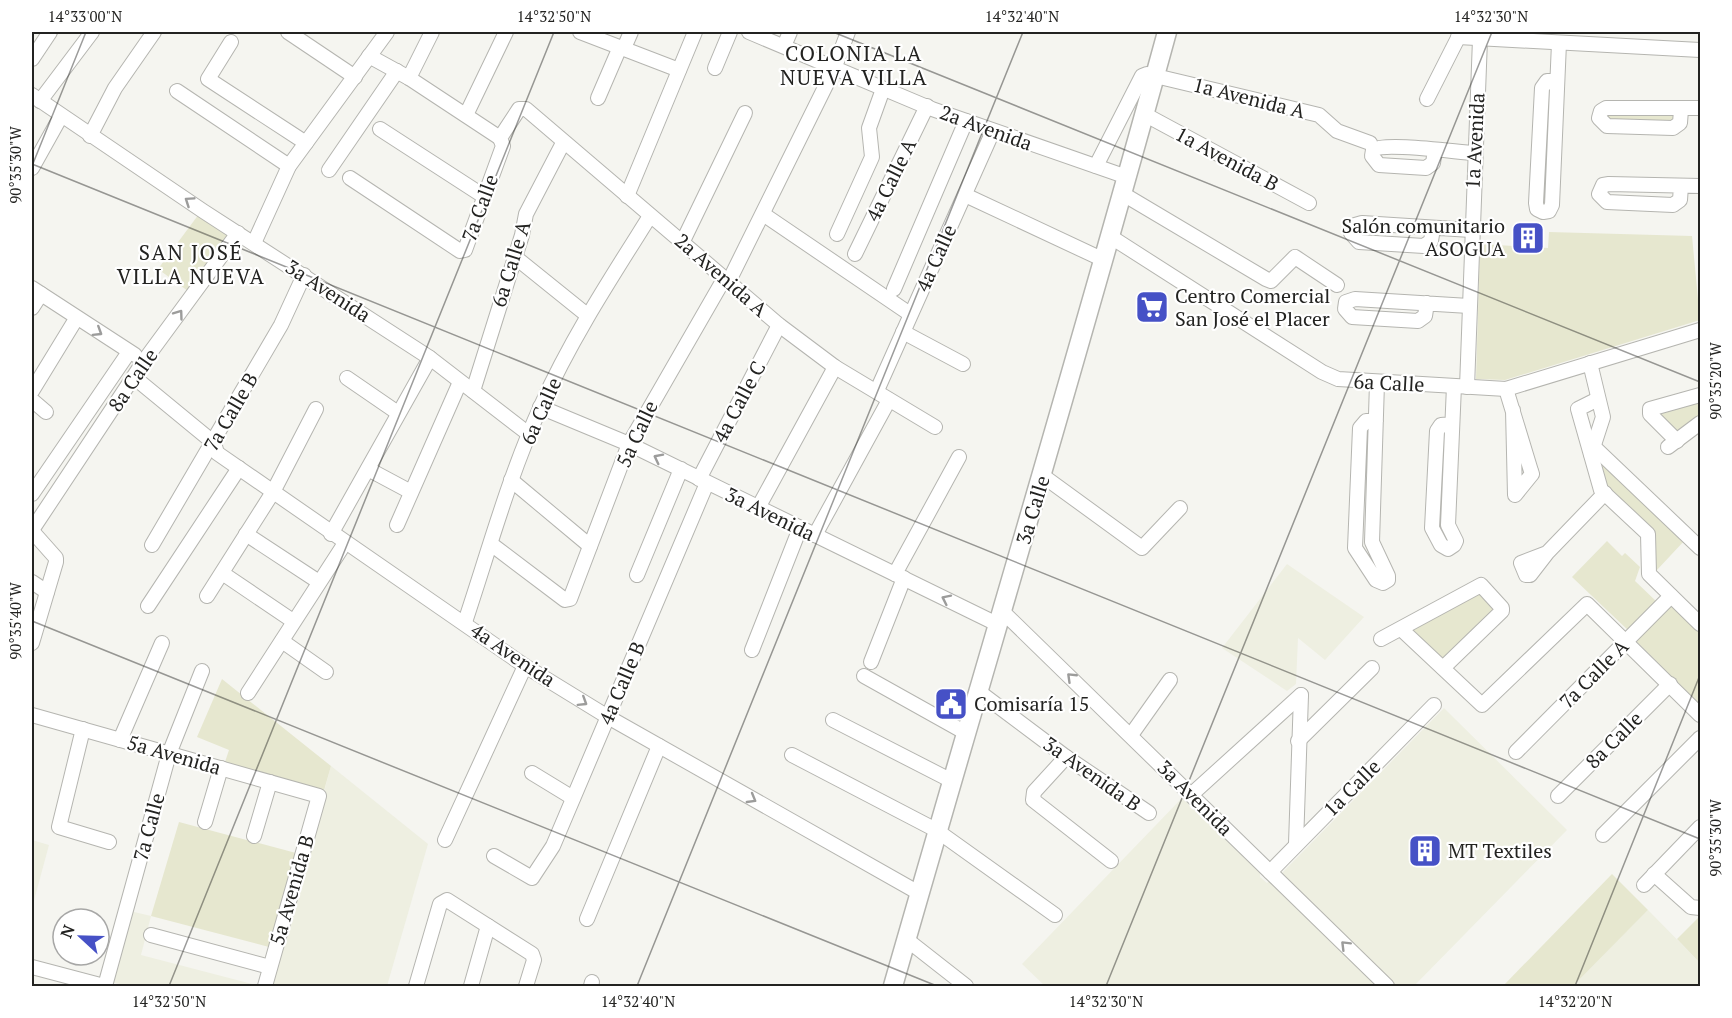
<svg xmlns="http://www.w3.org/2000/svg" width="1732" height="1018" font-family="'PT Serif',serif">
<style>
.built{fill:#eeefe1}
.green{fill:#e6e7cf}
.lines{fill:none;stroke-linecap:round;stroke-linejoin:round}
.minor-casing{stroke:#b5b5b0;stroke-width:16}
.major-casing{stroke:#b5b5b0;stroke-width:21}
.minor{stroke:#fff;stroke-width:14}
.major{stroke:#fff;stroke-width:18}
.oneway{stroke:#9c9c9b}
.ticks{fill:none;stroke:#232321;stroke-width:1.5;stroke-opacity:0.45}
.labels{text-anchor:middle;stroke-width:4.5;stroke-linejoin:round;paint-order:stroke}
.street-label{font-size:20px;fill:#232321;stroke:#fff}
.poi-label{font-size:20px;fill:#232321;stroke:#fff;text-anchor:start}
.neighbourhood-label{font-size:21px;letter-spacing:1.5px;fill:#232321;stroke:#fff}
.neatline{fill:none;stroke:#232321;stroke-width:2}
.ticks-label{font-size:15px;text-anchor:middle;fill:#232321}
</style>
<rect width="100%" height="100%" fill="#f5f5f0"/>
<g class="built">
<polygon points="1287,564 1364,617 1325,660 1298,638 1296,684 1287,691 1222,648"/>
<polygon points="1444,708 1567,830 1414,986 1397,986 1282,873"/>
<polygon points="331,766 428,844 387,986 271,986"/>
<polygon points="1182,798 1187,798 1190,808 1202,814 1260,872 1260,877 1267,883 1270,880 1378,986 1045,986 1022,964"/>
<polygon points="32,840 49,845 32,908"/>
<polygon points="1648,910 1700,963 1700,986 1573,986"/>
<polygon points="130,911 151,916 141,955 260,986 128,986 111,982"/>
</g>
<g class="green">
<polygon points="1681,110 1680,123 1607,126 1600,114"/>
<polygon points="199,214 228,236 188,291 158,269"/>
<polygon points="1549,232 1692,236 1700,320 1505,380 1476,379 1480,244 1548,248"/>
<polygon points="1700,395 1700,423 1677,441 1650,409"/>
<polygon points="1596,454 1685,540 1656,571 1655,535 1605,488"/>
<polygon points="1607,541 1622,556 1625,553 1640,567 1635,581 1658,603 1630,632 1572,577"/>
<polygon points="1478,586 1502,608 1443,668 1401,629"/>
<polygon points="1670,602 1700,632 1700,705 1634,639"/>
<polygon points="222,679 331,766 323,794 224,765 229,750 197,737"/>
<polygon points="179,822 296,853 269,947 151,916"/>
<polygon points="1612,874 1648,910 1573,986 1503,986"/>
<polygon points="1700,916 1700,963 1677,939"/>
</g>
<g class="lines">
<g class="minor-casing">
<g id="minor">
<polyline points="288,32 355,77"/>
<polyline points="580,32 679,70"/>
<polyline points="749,32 932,109 1127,177"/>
<polyline points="1458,37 1700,50"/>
<polyline points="231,42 208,79 306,143"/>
<polyline points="784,46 790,32"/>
<polyline points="624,48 631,32"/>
<polyline points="369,56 409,78 500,138"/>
<polyline points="32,59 50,32"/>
<polyline points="715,68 730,32"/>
<polyline points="409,78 432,32"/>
<polyline points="1557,81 1547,81 1542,88 1536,203 1537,209 1543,212 1549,211 1552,205 1559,43"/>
<polyline points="177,91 289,166"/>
<polyline points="32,95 203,211 430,358 530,435"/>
<polyline points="598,98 620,47"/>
<polyline points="1427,99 1461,32"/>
<polyline points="40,101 92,32"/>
<polyline points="1681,110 1680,123 1673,128 1607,126 1599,118 1601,111 1606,108 1700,108"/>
<polyline points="1144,114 1309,203"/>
<polyline points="466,115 506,32"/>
<polyline points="380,129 485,197"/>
<polyline points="90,136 115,88 154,32"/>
<path d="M 1435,150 L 1433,163 L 1426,168 L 1379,165 L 1372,156 L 1373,150 C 1384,142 1456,152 1474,153"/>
<polyline points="1096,166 1142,76 1147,74 1319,115 1337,131 1370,143"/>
<polyline points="32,168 61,116"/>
<polyline points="329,170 397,71"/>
<polyline points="350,178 460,251 465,250 503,146 500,138 519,109 526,109 779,325 835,367 935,427"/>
<polyline points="1681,186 1680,200 1673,205 1607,202 1599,194 1603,185 1609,184 1700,186"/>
<polyline points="1123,194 1266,279 1271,281 1295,257 1337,285"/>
<polyline points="965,195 1104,260"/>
<polyline points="627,196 695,32"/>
<polyline points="763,214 910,314"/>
<polyline points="1433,228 1431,241 1424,246 1359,242 1351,233 1355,225 1362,223 1471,230"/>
<polyline points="837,234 872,157 869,128 883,89"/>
<polyline points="1111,237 1322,372 1338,379 1506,389 1700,330"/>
<polyline points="683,241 745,113"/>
<polyline points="254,243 289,166 387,32"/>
<polyline points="855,254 927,106"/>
<polyline points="515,257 587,315"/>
<polyline points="728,283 834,69 848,32"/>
<polyline points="32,288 135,355"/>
<polyline points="894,289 966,121"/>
<polyline points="1427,303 1425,316 1418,321 1352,317 1345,309 1346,302 1355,299 1469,306"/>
<polyline points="32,308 41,294"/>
<polyline points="903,332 963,364"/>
<polyline points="1590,363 1603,417 1591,454"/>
<polyline points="135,378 214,443 217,453 525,666 608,717 919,893"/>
<polyline points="347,378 398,413"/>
<polyline points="879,386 993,131"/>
<polyline points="1467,387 1480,39"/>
<polyline points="1506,389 1531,471 1532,474 1515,495 1513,410"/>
<polyline points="32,391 76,319"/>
<polyline points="473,391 522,235 526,214 563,143"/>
<polyline points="1598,399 1578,409 1601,490 1648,534 1649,574 1700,624"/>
<polyline points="32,400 46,412"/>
<polyline points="540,407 629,444 999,625"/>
<polyline points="1376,421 1366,421 1360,428 1355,548 1376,580 1383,583 1388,580 1388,576 1372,542 1377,383"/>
<polyline points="1452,424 1441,425 1437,431 1432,528 1441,545 1448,549 1454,545 1456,541 1448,525 1454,386"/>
<polyline points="1677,441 1650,414 1650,409 1700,395"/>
<polyline points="1594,447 1700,548"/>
<polyline points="1668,447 1700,423"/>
<polyline points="368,469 411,492"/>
<polyline points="1043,476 1142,548 1180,508"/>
<polyline points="699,479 779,325"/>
<polyline points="511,480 590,546"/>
<polyline points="32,494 129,352"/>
<polyline points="759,506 835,367"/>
<polyline points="397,525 460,382"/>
<polyline points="32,530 144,361 238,233"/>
<polyline points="32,531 56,558 56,562 32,643"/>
<polyline points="246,534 319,582"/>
<polyline points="331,534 430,358"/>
<polyline points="815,535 889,400"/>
<polyline points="491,544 565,600 570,599 629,444 724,279"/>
<polyline points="152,545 281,325 304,275"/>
<polyline points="1547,553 1530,575 1526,575 1521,563 1547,553 1605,493"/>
<polyline points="895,574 959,457"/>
<polyline points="637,575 681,469"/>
<polyline points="228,577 293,621"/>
<polyline points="32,582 47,592"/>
<polyline points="207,596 273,492 316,409"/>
<polyline points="148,606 239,468"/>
<polyline points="1002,611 1387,986"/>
<path d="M 465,622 C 489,550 509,476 541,406 C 571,339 611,278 650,216"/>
<polyline points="1401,629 1482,705 1587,604 1700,715"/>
<polyline points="1381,639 1481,585 1502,608 1502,611 1443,668"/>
<polyline points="282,641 326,672"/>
<polyline points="752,650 800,528"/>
<polyline points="871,662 904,578"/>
<polyline points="864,676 966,733"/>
<polyline points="978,691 1066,757 1149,813"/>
<polyline points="248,693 345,543"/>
<polyline points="32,715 319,796 265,986"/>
<polyline points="833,720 952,781"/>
<polyline points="83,729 59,827 109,842"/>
<polyline points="1131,735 1170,680"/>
<polyline points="120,740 162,643"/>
<polyline points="1298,741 1372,668"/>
<polyline points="1516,752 1671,596"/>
<polyline points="792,755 936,830 1055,915"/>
<polyline points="1066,757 1034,792 1033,800 1111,861"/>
<polyline points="532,773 573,798"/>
<polyline points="1192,794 1301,695"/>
<polyline points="1558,796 1670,684"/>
<polyline points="205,822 221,768"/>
<polyline points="1603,835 1700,738"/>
<polyline points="254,836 270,782"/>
<polyline points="445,840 525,666"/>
<polyline points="1296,844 1301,695"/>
<polyline points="494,856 532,878 553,846 707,483"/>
<polyline points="1270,872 1434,705"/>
<polyline points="1654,874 1691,907 1700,908"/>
<polyline points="1644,885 1700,827"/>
<polyline points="587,919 659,746"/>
<polyline points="151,935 270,967"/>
<polyline points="906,939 966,986"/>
<polyline points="32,967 104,986"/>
<polyline points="105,986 169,754 202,671"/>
<polyline points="416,986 440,904 447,900 532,954 534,960 526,986"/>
<polyline points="471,986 488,926"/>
<polyline points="591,986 592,982"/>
</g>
</g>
<g class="major-casing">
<path id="major" d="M 893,986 C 984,668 1080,351 1167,32"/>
</g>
<use href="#minor" class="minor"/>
<use href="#major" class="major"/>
</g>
<defs><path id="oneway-chevron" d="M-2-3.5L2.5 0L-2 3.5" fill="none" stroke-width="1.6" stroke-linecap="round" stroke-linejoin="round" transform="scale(1.5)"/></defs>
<g class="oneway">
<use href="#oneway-chevron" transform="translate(189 201) rotate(-146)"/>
<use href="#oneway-chevron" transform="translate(179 314) rotate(-54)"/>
<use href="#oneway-chevron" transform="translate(98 332) rotate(32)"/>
<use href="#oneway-chevron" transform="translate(658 458) rotate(-153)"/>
<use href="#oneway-chevron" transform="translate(946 599) rotate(-154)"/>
<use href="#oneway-chevron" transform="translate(1071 677) rotate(-136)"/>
<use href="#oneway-chevron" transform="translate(583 702) rotate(32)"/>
<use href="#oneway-chevron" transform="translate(752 799) rotate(30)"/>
<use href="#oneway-chevron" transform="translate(1345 945) rotate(-135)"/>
</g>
<path class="ticks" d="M 833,32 L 1700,382M 32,164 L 1700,839M 32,166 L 86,32M 32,621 L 937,986M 169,986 L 554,32M 637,986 L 1023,32M 1106,986 L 1492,32M 1575,986 L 1700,675"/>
<defs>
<g id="building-square" transform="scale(1.725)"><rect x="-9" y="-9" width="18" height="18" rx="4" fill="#4651c6" stroke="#fff"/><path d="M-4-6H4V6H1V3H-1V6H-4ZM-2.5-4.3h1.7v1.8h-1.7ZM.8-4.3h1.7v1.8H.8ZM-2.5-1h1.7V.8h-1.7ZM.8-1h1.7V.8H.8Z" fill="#fff"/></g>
<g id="supermarket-square" transform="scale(1.725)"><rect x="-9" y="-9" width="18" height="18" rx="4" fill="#4651c6" stroke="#fff"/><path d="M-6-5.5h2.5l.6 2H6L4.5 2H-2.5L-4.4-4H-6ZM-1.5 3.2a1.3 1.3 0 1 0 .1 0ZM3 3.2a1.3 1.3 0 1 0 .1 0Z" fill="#fff"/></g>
<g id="civic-square" transform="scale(1.725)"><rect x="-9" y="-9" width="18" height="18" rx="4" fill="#4651c6" stroke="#fff"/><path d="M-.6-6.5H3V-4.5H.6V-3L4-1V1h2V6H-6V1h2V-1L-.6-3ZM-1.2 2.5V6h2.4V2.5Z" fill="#fff"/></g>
</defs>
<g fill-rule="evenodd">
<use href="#building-square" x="1528" y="238"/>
<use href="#supermarket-square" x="1152" y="307"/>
<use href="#civic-square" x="951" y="704"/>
<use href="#building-square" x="1425" y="851"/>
</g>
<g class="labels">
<g class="street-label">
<text transform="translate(1249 98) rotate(14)" y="7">1a Avenida A</text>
<text transform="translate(986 128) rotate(20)" y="7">2a Avenida</text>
<text transform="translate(1475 141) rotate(-87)" y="7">1a Avenida</text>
<text transform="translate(1227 159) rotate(28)" y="7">1a Avenida B</text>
<text transform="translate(891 180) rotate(-64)" y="7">4a Calle A</text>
<text transform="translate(480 208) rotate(-70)" y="7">7a Calle</text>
<text transform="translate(936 258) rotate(-66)" y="7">4a Calle</text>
<text transform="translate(511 264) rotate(-73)" y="7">6a Calle A</text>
<text transform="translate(721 275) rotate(41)" y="7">2a Avenida A</text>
<text transform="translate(328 291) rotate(33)" y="7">3a Avenida</text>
<text transform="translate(133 380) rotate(-56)" y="7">8a Calle</text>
<text transform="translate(1389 383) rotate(3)" y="7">6a Calle</text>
<text transform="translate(739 402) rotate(-62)" y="7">4a Calle C</text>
<text transform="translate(541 411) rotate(-66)" y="7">6a Calle</text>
<text transform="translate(231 412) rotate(-60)" y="7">7a Calle B</text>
<text transform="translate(637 434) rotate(-65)" y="7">5a Calle</text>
<text transform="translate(1033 510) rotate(-73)" y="7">3a Calle</text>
<text transform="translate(770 514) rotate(26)" y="7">3a Avenida</text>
<text transform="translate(513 655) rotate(34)" y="7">4a Avenida</text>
<text transform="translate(1594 674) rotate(-45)" y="7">7a Calle A</text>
<text transform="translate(622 683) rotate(-67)" y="7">4a Calle B</text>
<text transform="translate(1614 740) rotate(-45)" y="7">8a Calle</text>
<text transform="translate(174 755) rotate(16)" y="7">5a Avenida</text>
<text transform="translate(1092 774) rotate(35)" y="7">3a Avenida B</text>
<text transform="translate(1352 788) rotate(-45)" y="7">1a Calle</text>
<text transform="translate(1195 798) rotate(45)" y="7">3a Avenida</text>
<text transform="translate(149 827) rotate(-75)" y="7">7a Calle</text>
<text transform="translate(292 890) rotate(-74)" y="7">5a Avenida B</text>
</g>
<g class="poi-label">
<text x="1505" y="233" text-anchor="end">Salón comunitario<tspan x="1505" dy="23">ASOGUA</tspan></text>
<text x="1175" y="303">Centro Comercial<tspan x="1175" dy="23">San José el Placer</tspan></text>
<text x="974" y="711">Comisaría 15</text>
<text x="1448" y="858">MT Textiles</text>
</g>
<g class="neighbourhood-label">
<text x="854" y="61">COLONIA LA<tspan x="854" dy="24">NUEVA VILLA</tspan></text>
<text x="191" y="260">SAN JOSÉ<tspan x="191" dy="24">VILLA NUEVA</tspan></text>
</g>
</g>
<rect width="1732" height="1018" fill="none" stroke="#ffffff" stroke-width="66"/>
<g transform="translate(81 937) rotate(292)"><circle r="28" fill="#ffffff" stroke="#a7a7a6" stroke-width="1.5"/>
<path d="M0-4.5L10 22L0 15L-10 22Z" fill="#4651c6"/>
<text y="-9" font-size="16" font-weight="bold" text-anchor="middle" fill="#232321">N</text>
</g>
<rect x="33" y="33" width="1666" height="952" class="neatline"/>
<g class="ticks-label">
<text x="85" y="22">14°33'00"N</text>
<text x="554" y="22">14°32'50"N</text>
<text x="1022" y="22">14°32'40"N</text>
<text x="1491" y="22">14°32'30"N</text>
<text transform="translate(16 165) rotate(-90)" y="5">90°35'30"W</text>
<text transform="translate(1716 381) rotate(-90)" y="5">90°35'20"W</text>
<text transform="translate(16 621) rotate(-90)" y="5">90°35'40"W</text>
<text transform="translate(1716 838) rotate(-90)" y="5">90°35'30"W</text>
<text x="169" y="1007">14°32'50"N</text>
<text x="638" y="1007">14°32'40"N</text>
<text x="1106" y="1007">14°32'30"N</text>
<text x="1575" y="1007">14°32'20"N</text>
</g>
</svg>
